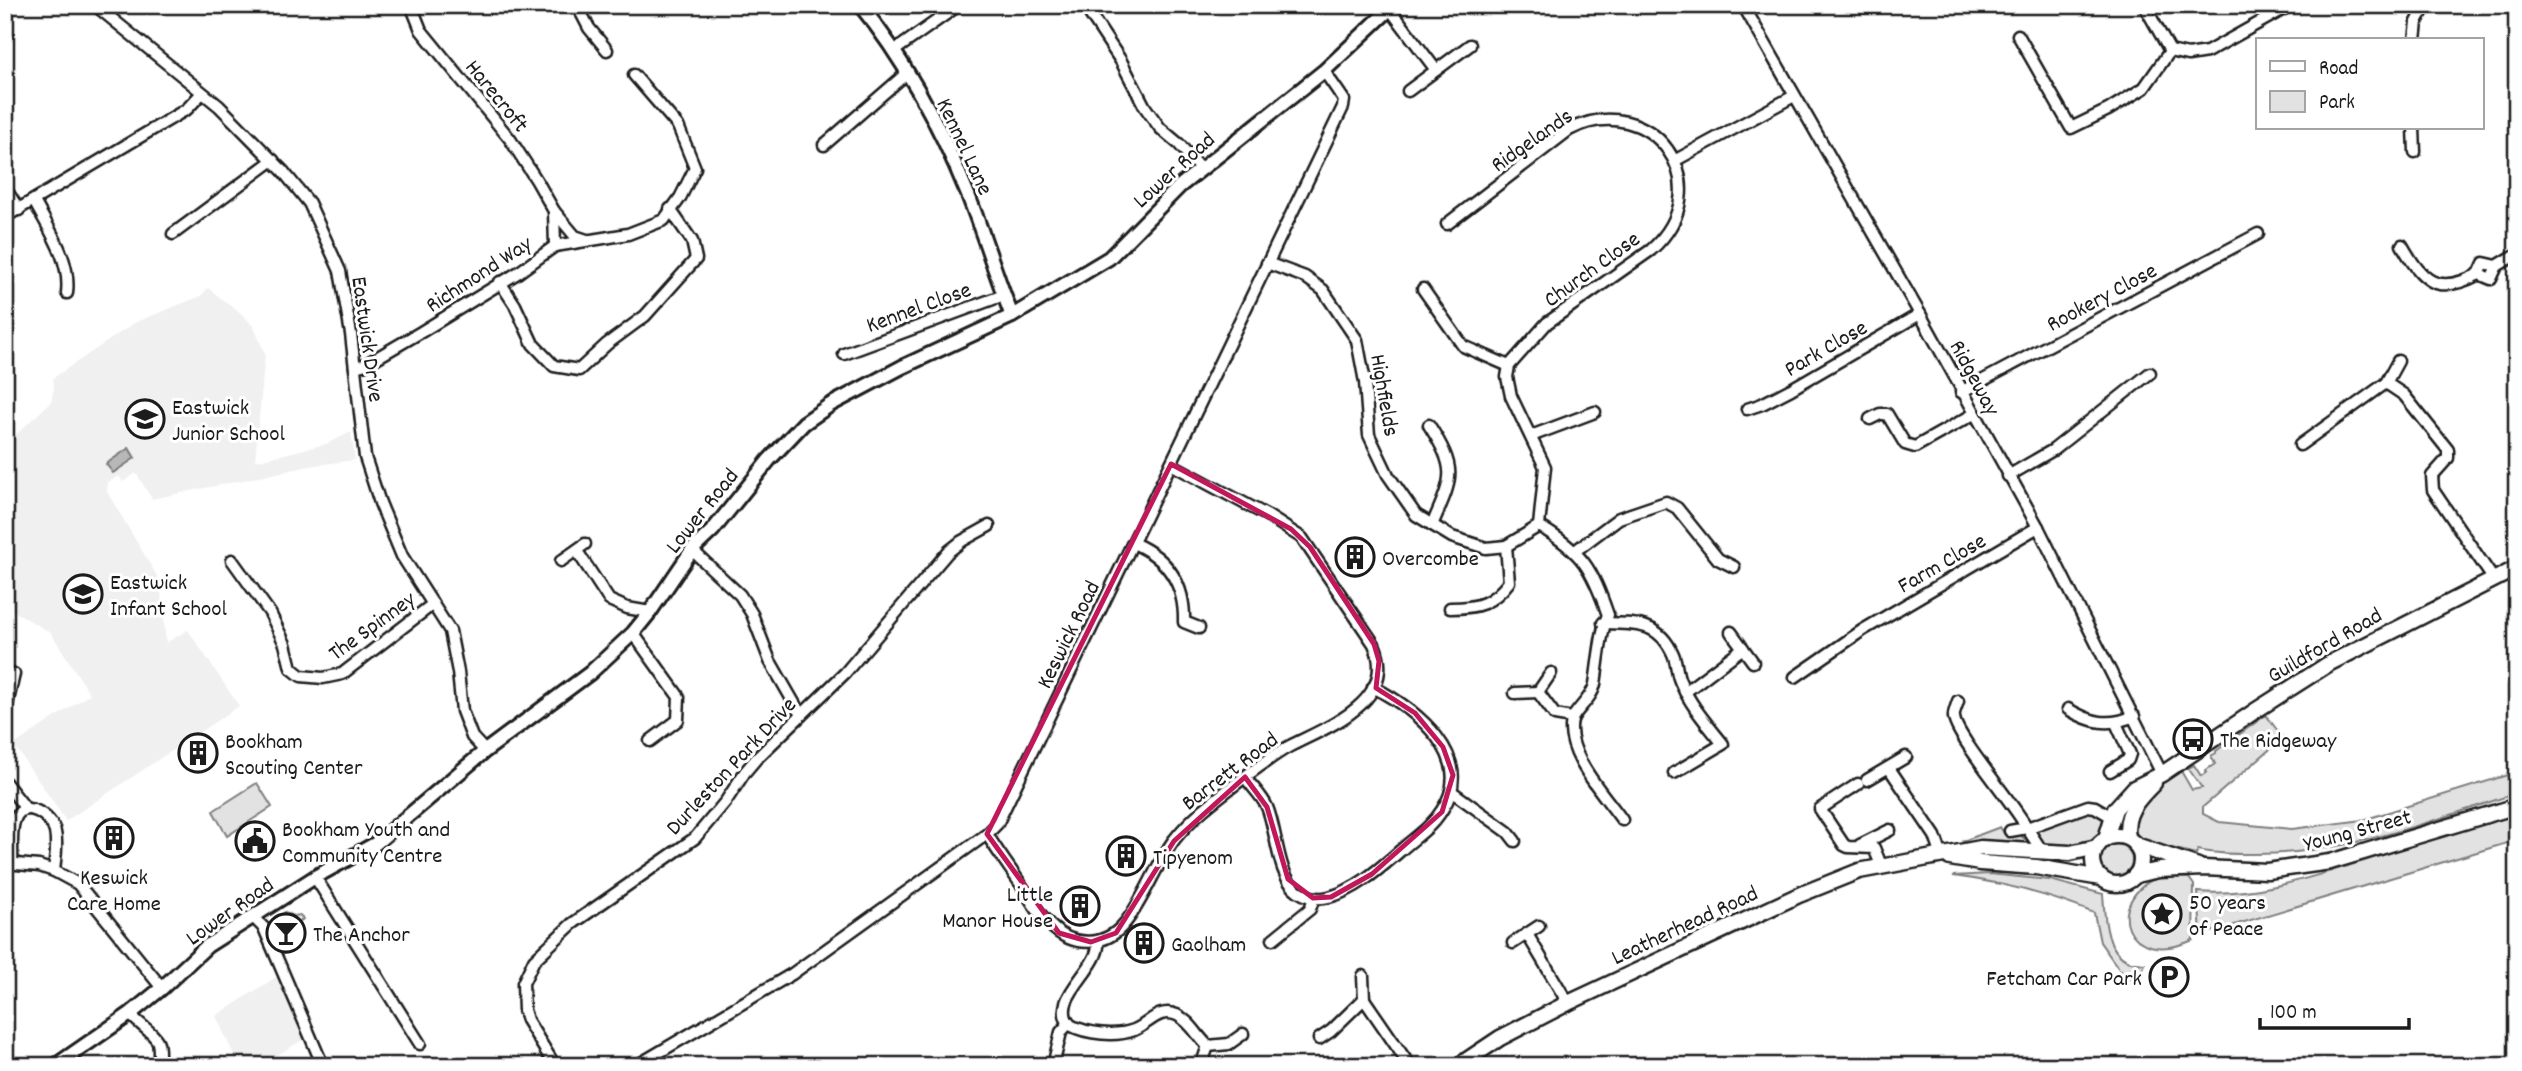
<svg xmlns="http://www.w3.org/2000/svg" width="2522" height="1071" font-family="Dekko,sans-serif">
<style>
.built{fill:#f0f0f0}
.green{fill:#e2e2e2;stroke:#7f7f7f;stroke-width:2}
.water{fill:#b8b8b8;stroke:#7a7a7a;stroke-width:2}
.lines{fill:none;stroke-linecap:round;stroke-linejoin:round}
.minor-casing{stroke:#1c1c1c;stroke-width:15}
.tertiary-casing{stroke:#1c1c1c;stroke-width:18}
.secondary-casing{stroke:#1c1c1c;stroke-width:19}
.primary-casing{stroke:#1c1c1c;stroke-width:19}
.minor{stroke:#fff;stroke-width:10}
.tertiary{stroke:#fff;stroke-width:12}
.secondary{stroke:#fff;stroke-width:14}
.primary{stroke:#fff;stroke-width:14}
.marked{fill:none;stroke:#c2185b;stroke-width:5;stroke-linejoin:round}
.labels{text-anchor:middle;stroke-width:6;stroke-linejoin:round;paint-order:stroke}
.street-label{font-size:23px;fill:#1c1c1c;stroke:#fff}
.poi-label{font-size:23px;fill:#1c1c1c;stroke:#fff;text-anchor:start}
</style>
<rect width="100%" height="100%" fill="#fff"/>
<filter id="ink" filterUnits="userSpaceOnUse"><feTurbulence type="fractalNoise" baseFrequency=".0143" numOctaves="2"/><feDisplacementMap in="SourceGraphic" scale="14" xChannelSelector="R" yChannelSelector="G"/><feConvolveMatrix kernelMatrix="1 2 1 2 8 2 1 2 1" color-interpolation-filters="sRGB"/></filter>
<g filter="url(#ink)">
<g class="built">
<polygon points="208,288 243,315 254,327 265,354 255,461 326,444 351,432 355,460 315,465 152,499 136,473 123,482 119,476 108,482 107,492 160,581 166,643 188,630 239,706 66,821 14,745 90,694 51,633 5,606 5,445 51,402 54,388 53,378 136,322 201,296"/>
<polygon points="281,974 310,1036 258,1066 239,1066 216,1016"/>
</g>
<g class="green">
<path d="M 2266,715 L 2283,738 L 2203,807 L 2203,814 L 2219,822 L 2292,829 L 2363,820 L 2517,772 L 2517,793 C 2428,822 2346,855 2251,854 C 2233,854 2216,854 2198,850 L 2196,854 L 2142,841 C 2117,817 2160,781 2181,771 L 2192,790 L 2202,788 L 2188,768 L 2194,765 L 2201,776 L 2207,772 L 2206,770 L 2215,764 L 2211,756 L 2216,753 L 2216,751 Z"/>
<polygon points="257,783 272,807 227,836 213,811"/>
<path d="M 2090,811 L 2097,811 L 2105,816 L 2107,825 C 2103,832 2101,837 2093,841 C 2080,848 2031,853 2037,829 Z"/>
<path d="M 2517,814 L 2517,840 L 2201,935 L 2198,892 C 2256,897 2312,877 2367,860 C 2417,844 2467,829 2517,814 Z"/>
<polygon points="2000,827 2004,833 2021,836 2032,845 1968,844 1963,841"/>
<circle cx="2116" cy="860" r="16"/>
<path d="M 1989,874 L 2050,880 L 2103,894 C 2105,916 2104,949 2128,961 C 2132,963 2140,963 2145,964 L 2137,983 L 2119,969 L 2100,942 L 2094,913 C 2049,895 2001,882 1953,876 Z"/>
<path d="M 2160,876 L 2189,878 L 2194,885 L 2193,940 C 2126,970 2101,901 2160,876 Z"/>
<polygon points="285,912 294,916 300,915 303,919 295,925 293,922 272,932 271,922"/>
</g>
<polygon class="water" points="129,448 135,458 113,473 106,464"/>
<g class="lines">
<g class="minor-casing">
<g id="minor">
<polyline points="95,5 219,106 283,171 309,203 340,271 351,334 365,457 380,503 402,556 450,631 458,672 462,711 472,737 485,751"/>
<polyline points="411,5 421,30 510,139 537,181 554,211 555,246"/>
<polyline points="577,5 589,28 607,50"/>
<polyline points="1084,5 1121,61 1145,107 1160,128 1179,144 1200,169"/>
<polyline points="1743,5 1920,314 2038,527 2162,774"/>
<polyline points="2144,5 2170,51 2188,55 2207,52 2291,5"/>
<polyline points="1390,9 1436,70"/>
<polyline points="2018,35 2071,128 2108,110 2144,88 2170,51"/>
<polyline points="2415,40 2417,22 2426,5"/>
<polyline points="894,51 959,5"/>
<polyline points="1408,91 1470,45"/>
<polyline points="2414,128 2415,152"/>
<polyline points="824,145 907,73"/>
<polyline points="1676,160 1794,96"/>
<polyline points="5,188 19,210"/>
<path d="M 34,201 C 49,230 71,259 67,293"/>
<polyline points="554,211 575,236 587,240"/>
<polyline points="5,217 187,109 202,93"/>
<path d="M 1447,224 L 1569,130 C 1650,88 1724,185 1651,250 L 1547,323 L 1509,366 L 1507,377 L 1511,396 L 1545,467 L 1539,526"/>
<polyline points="173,234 273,160"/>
<path d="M 2402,245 C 2423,282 2437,296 2479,274 L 2491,279 L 2497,266 L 2517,254"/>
<polyline points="1267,263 1305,277 1323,290 1357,340 1365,382 1369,435 1388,475 1416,515 1452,537 1486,548 1506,546 1539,526"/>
<polyline points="2479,274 2484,263 2497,266"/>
<polyline points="500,282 515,305 533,344 554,366 579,370 607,344 645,316 696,259 692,241 670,209"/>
<polyline points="1423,289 1463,346 1509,366"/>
<polyline points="844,354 1004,295"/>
<polyline points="355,367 366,364 421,332 519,272 555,246 628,234 664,220 680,198 695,168 678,126 634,75"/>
<polyline points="2386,383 2398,361"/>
<polyline points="1961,392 2258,234"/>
<polyline points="1747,409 1762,404 1791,389 1920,314"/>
<polyline points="1870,419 1880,414 1887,414 1905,444 1915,447 1974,414"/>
<path d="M 1429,425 C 1458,471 1453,477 1432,525"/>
<polyline points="1531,436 1595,412"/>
<polyline points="2300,445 2386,383 2404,395 2448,450 2448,458 2432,476 2433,490 2494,580"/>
<polyline points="2008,476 2053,450 2150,373"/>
<path d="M 1539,526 C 1583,552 1592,569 1608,615 C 1601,628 1598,666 1595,684 C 1592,699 1575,710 1572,720 C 1564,753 1604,794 1622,820"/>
<path d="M 1133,543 C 1168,558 1185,584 1184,622 L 1199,628"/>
<polyline points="692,550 740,595 752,614 770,661 801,715"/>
<polyline points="577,551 609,600 627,608 650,612"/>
<polyline points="1575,551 1619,518 1666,502 1677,508 1718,559 1734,567"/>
<polyline points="232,560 270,613 285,644 291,668 301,676 323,678 342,674 433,604"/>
<polyline points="561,561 585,544"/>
<path d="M 1450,608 C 1478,608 1492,604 1509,582 L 1506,546"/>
<path d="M 1603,623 C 1635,624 1658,621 1673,654 C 1677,663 1676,672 1680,681 C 1690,705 1707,724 1723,744 L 1674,773"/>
<polyline points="1731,632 1753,662"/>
<polyline points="633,633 679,697 678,720 650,741"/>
<polyline points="1795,677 1863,630 2038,527"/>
<polyline points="1538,692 1555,715 1572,718"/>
<polyline points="1538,692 1551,673"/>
<polyline points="1685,692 1743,648"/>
<polyline points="1515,693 1538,692"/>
<path d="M 1958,701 C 1957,705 1953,713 1954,717 C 1955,736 2014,803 2027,828 L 2010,831"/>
<path d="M 2068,709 C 2091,723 2109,727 2134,716"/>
<polyline points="5,714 14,674"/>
<polyline points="1889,768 1935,836 1942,856"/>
<polyline points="2110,771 2128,760 2130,754 2116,723"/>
<path d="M 1245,777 C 1252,787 1262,796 1267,807 C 1277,830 1277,877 1298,891 C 1307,897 1318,900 1329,897 C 1356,890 1379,869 1400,851 C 1414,838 1432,827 1442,810 C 1478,757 1415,709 1373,687"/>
<polyline points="1867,780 1906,757"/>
<polyline points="5,782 26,809"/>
<polyline points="1858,784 1820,809 1844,845 1848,847 1874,848 1881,865"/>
<polyline points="1451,791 1508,832 1515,841"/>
<path d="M 987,834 C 997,851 1009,867 1020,883 C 1029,897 1038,914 1051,926 C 1073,948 1106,947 1125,923 C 1145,898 1155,866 1174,840 C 1195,813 1223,794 1250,773 C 1263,764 1275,754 1290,746 C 1327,727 1399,701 1374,644 L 1302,538 L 1268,516 L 1171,464"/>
<polyline points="1860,845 1890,830"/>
<polyline points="2042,851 2027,828 2088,806 2095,807 2112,817"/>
<polyline points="5,863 39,866 54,871 78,884 162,988"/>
<path d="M 12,863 C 13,850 10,830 15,819 C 24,797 52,816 55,832 C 58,844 55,859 54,871"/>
<polyline points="315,877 420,1044"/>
<polyline points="252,916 264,928 323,1066"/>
<polyline points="1527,934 1568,1003"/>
<polyline points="1273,939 1310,909 1314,898"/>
<path d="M 1098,941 C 1102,968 1048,998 1070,1025 C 1087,1034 1116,1037 1134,1030 C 1149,1024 1159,1007 1177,1015 C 1190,1021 1198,1037 1208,1046 L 1229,1044 L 1243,1034"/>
<polyline points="1513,943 1539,926"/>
<polyline points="1363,976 1364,999"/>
<path d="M 130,1014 C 137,1023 156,1034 158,1043 C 160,1050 158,1058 160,1066"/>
<polyline points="1319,1039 1331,1031 1364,999 1410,1066"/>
<polyline points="555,1066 527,1020 524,1010 523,983 534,960 572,924 695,838 726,801 745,772 756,759 845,673 948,552 962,541 989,526"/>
<polyline points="636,1066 792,974 987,834 997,824 1343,107 1344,100 1324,71"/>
<polyline points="1053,1066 1061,1032 1069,1023"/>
<polyline points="1201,1066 1208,1046"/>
</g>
</g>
<g class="tertiary-casing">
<g id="tertiary">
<path d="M 860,5 C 906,61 941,128 968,195 C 984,235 996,276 1012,316"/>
<polyline points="55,1066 130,1014 162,988 207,946 315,877 375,844 485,751 590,673 633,633 650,612 692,550 713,530 769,460 804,423 830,405 902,367 1012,316 1109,258 1180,186 1324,71 1394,5"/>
</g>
</g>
<g class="secondary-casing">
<g id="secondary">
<polyline points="2106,838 2115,809 2134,788 2162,774 2255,711 2330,663 2517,568"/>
<path d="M 2128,838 C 2123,814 2138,799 2154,783"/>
</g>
</g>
<g class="primary-casing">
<g id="primary">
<circle cx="2117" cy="860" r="24"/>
<polyline points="2136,845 2198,866"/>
<polyline points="1950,858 1980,863 2036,867 2101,878"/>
<polyline points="2136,875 2159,870 2204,868 2267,871 2330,862 2517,806"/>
<polyline points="1458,1066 1500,1038 1568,1003 1799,895 1859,871 1981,848 2070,853 2097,847"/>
</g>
</g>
<use href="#minor" class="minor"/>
<use href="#tertiary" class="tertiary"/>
<use href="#secondary" class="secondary"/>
<use href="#primary" class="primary"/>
</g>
</g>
<path class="marked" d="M 1171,464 L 1291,529 L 1310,547 L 1374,644 L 1379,661 L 1376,688 L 1415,713 L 1443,747 L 1453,775 L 1442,812 L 1372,874 L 1331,897 L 1313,898 L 1288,879 L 1267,807 L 1245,777 L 1174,841 L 1116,933 L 1091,942 L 1059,933 L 987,834 Z"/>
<defs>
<g id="school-ring" transform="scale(2.0125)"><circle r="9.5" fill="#fff" stroke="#1c1c1c" stroke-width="1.5"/><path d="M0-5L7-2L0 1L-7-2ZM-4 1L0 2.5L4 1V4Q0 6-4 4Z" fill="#1c1c1c"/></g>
<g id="building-ring" transform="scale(2.0125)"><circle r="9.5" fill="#fff" stroke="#1c1c1c" stroke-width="1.5"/><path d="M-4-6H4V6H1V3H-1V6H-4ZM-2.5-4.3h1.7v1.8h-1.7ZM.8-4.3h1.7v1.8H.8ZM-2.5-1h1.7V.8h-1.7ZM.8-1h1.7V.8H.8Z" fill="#1c1c1c"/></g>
<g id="bus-ring" transform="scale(2.0125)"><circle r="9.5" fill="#fff" stroke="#1c1c1c" stroke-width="1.5"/><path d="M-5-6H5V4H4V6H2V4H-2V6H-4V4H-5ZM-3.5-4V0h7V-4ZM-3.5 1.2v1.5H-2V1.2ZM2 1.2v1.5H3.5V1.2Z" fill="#1c1c1c"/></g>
<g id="civic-ring" transform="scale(2.0125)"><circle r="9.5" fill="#fff" stroke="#1c1c1c" stroke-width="1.5"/><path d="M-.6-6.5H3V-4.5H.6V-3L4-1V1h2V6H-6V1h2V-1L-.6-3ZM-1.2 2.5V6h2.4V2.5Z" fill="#1c1c1c"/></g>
<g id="sight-ring" transform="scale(2.0125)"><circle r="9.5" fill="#fff" stroke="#1c1c1c" stroke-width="1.5"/><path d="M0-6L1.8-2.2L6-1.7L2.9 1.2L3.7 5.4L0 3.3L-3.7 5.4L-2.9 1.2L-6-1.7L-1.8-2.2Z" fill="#1c1c1c"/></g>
<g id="bar-ring" transform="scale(2.0125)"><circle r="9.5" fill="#fff" stroke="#1c1c1c" stroke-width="1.5"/><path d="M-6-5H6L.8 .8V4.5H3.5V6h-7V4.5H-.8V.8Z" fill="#1c1c1c"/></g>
<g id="parking-ring" transform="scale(2.0125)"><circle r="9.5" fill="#fff" stroke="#1c1c1c" stroke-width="1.5"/><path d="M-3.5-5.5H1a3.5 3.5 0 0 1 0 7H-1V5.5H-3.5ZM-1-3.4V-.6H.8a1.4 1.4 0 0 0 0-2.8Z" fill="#1c1c1c"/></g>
</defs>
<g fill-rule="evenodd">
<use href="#school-ring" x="145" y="419"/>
<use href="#building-ring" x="1355" y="557"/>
<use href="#school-ring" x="83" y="594"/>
<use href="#bus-ring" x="2193" y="739"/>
<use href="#building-ring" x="198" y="753"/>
<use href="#building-ring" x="114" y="838"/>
<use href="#civic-ring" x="255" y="841"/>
<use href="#building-ring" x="1126" y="856"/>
<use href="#building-ring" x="1080" y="906"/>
<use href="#sight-ring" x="2162" y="914"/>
<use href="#bar-ring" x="286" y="933"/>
<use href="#building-ring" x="1144" y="943"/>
<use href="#parking-ring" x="2169" y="977"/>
</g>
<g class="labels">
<g class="street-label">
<text transform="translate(498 95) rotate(51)" y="8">Harecroft</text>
<text transform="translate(1531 139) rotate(-35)" y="8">Ridgelands</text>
<text transform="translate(966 146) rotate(65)" y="8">Kennel Lane</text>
<text transform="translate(1173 169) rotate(-42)" y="8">Lower Road</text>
<text transform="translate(1591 268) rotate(-36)" y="8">Church Close</text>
<text transform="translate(478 273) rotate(-33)" y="8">Richmond Way</text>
<text transform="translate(2101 296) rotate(-28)" y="8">Rookery Close</text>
<text transform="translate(918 306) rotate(-20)" y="8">Kennel Close</text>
<text transform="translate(369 339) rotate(82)" y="8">Eastwick Drive</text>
<text transform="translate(1825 347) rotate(-30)" y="8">Park Close</text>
<text transform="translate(1976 377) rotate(62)" y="8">Ridgeway</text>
<text transform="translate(1386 395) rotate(80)" y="8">Highfields</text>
<text transform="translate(701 510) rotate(-51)" y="8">Lower Road</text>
<text transform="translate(1941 562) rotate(-30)" y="8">Farm Close</text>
<text transform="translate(371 625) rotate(-36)" y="8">The Spinney</text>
<text transform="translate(1067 634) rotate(-64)" y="8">Keswick Road</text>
<text transform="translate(2324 644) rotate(-30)" y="8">Guildford Road</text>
<text transform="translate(730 765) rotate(-47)" y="8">Durleston Park Drive</text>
<text transform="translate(1229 770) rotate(-37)" y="8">Barrett Road</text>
<text transform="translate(2357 829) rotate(-15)" y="8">Young Street</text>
<text transform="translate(229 910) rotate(-35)" y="8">Lower Road</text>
<text transform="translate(1684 924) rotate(-25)" y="8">Leatherhead Road</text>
</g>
<g class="poi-label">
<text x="172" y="414">Eastwick<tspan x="172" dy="26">Junior School</tspan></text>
<text x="1382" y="565">Overcombe</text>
<text x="110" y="589">Eastwick<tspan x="110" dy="26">Infant School</tspan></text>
<text x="2220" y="747">The Ridgeway</text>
<text x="225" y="748">Bookham<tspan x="225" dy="26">Scouting Center</tspan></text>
<text x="282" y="836">Bookham Youth and<tspan x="282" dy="26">Community Centre</tspan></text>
<text x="1153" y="864">Tipyenom</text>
<text x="114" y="884" text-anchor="middle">Keswick<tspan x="114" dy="26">Care Home</tspan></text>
<text x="1053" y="901" text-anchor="end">Little<tspan x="1053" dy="26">Manor House</tspan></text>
<text x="2189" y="909">50 years<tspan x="2189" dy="26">of Peace</tspan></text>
<text x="313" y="941">The Anchor</text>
<text x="1171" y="951">Gaolham</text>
<text x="2142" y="985" text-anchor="end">Fetcham Car Park</text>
</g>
</g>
<rect width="2522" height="1071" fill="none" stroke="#fff" stroke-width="28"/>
<rect x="14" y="14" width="2494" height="1043" fill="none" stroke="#1c1c1c" stroke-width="2.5" filter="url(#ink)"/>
<rect x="2256" y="38" width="228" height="91" fill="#ffffff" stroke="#a4a4a4" stroke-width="2"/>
<rect x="2270" y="61" width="35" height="10" fill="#ffffff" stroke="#a4a4a4" stroke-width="2"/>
<text x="2319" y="74" font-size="21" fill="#1c1c1c">Road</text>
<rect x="2270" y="91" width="35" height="21" fill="#e2e2e2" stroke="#a4a4a4" stroke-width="2"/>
<text x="2319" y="108" font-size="21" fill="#1c1c1c">Park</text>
<path d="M2260 1018v10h149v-10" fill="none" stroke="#1c1c1c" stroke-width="3.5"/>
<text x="2270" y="1018" font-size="21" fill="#1c1c1c" stroke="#ffffff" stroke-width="5" paint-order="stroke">100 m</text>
</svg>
